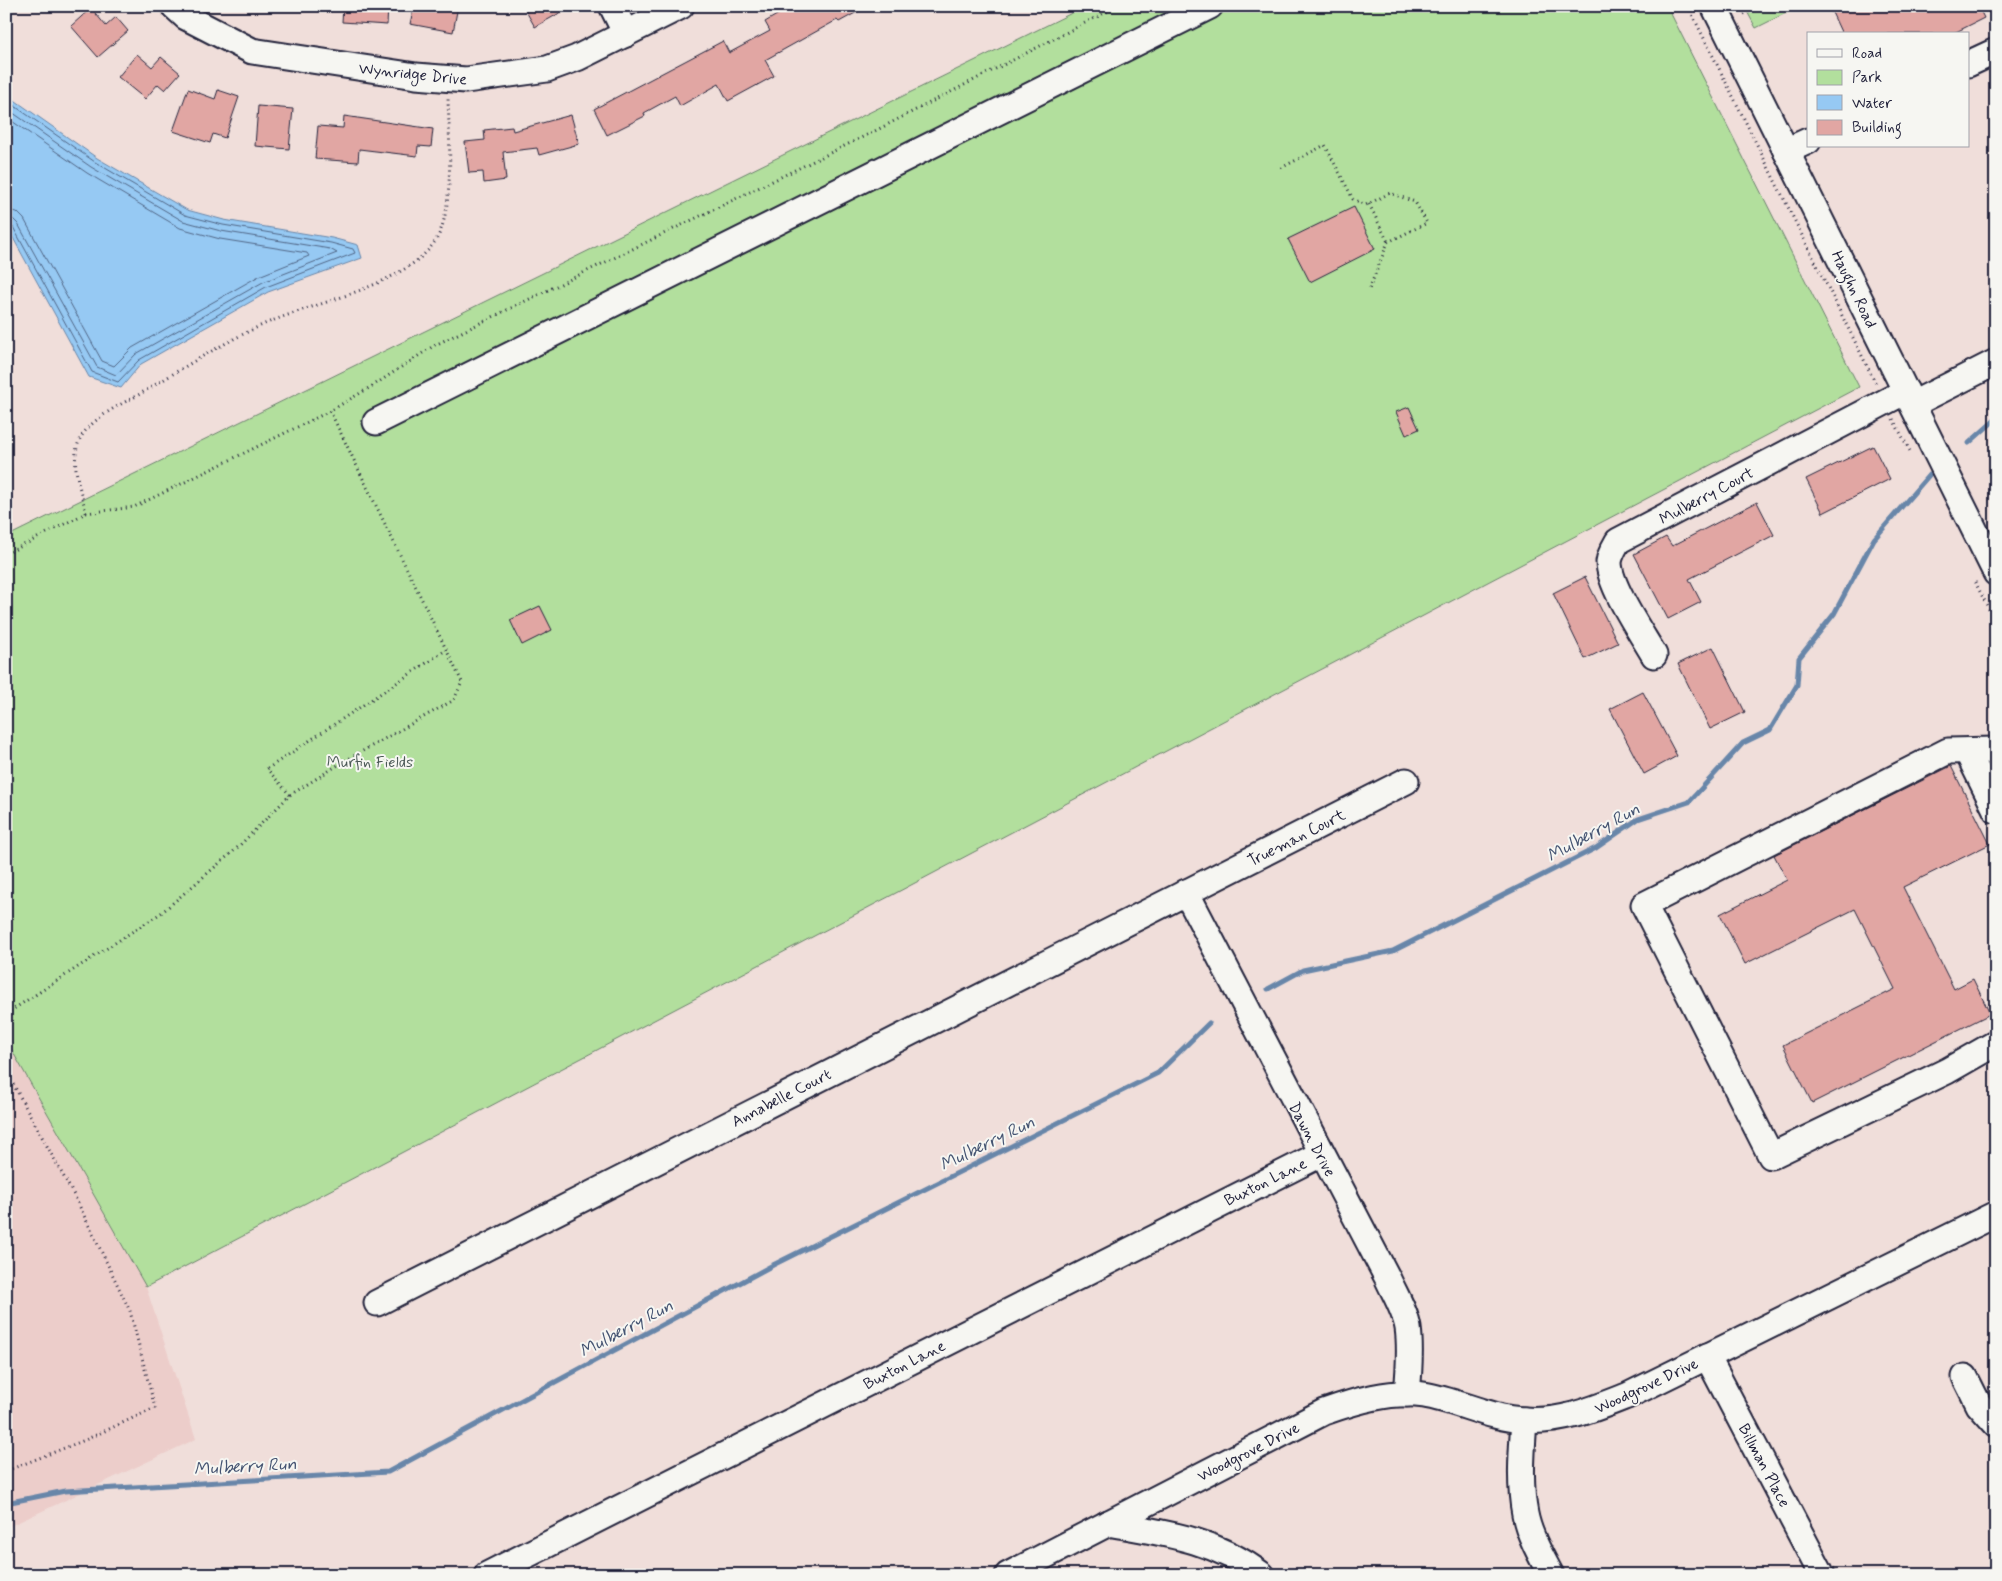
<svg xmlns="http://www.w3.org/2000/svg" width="2002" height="1581" font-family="Mynerve,sans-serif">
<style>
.built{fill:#eccdca}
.green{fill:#b2df9d;stroke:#6a806c}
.water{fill:#96c9f3;stroke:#6886a9}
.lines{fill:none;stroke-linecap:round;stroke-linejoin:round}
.shore{stroke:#506585;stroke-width:1}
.stream{stroke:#6886a9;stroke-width:5}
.building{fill:#e1a6a3;stroke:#22223b}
.minor-casing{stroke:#22223b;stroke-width:29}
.path{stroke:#22223b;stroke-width:3;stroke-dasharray:1 4;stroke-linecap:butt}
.minor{stroke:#f6f6f2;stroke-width:25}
.labels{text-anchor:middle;stroke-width:4;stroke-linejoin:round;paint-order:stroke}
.street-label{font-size:16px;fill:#22223b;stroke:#f6f6f2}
.park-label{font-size:16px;fill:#4d5b58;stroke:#f6f6f2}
.water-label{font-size:18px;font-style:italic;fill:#455472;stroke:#f6f6f2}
</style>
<rect width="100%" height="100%" fill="#f0deda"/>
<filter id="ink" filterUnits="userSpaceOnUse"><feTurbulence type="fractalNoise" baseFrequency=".02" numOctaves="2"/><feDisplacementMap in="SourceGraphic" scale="10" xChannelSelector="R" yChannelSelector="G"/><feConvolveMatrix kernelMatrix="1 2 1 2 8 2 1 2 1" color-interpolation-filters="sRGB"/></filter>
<g filter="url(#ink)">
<polygon class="built" points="6,1040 146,1287 196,1439 6,1528"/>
<g class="green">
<polygon points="1086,6 1667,6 1859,387 146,1287 6,1040 6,537"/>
<polygon points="1744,6 1800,6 1756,28"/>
</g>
<polygon class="water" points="6,94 97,158 187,210 224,220 332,238 358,245 362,258 268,292 141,364 121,388 89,377 6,225"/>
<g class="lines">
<g class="shore">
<polyline points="6,100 95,162 185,215 223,225 331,243 353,249 355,253 266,287 139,360 118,382 92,372 13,227 6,224"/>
<polyline points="6,108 91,167 183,221 221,231 330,249 337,253 263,282 136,354 116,375 97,367 18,224 13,219 6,218"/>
<polyline points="6,117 87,173 180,228 220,239 307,253 309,256 259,276 132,348 114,366 102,361 24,219 17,212 6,210"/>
</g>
<g class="stream">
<polyline points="1969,443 1996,419"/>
<polyline points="1268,989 1303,970 1393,951 1596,848 1638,819 1689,802 1743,743 1770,730 1797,685 1799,658 1834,614 1874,539 1929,475"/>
<polyline points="6,1503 65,1491 388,1472 773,1265 1158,1073 1209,1023"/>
</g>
</g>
<g class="building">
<polygon points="343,6 388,6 387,25 342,22"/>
<polygon points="414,6 458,6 453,32 410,24"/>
<polygon points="523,6 572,6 535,27"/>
<polygon points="792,6 868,6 839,22 837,20 765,60 774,76 728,101 719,84 680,106 675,96 644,113 645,116 607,135 594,109 723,41 729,53 770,31 765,22"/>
<polygon points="1829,6 1978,6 1984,18 1952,34 1842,34"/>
<polygon points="91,8 106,26 116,17 128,31 98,57 71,26"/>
<polygon points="137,54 152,67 161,57 180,73 165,90 158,84 145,99 118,77"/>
<polygon points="188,89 215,99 218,90 239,97 225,138 213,134 210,143 173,131"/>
<polygon points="258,106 293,109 289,149 255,146"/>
<polygon points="571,115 579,144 539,155 537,148 503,152 506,180 484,183 483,172 469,173 465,142 485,140 484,130 512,127 513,131"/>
<polygon points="344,116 433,129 431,147 418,146 417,156 359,149 358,162 315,159 318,126 343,128"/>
<polygon points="1354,207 1375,249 1310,282 1288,239"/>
<polygon points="1409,407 1419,429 1406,435 1396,412"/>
<polygon points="1873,446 1890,479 1823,513 1806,479"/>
<polygon points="1757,502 1774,535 1689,579 1701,602 1668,619 1634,554 1666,537 1672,546"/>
<polygon points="1585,577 1618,643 1585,659 1553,593"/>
<polygon points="540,606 552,630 522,645 510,620"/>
<polygon points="1713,647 1745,712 1710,729 1678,664"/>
<polygon points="1643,692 1677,756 1644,774 1610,709"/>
<polygon points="1951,766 1990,844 1903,887 1954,989 1973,979 1990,1014 1812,1103 1783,1045 1895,989 1855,909 1745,964 1720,914 1787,880 1774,855"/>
</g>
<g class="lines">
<g class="minor-casing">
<g id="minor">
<polyline points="174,6 186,17 252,51 416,76 466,80 547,69 577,58 681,6"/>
<polyline points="612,6 626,34"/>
<polyline points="1714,6 1996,573"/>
<polyline points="1968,64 1996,51"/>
<polyline points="1786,151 1808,141"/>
<polyline points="1913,404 1996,362"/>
<polyline points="376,422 1210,6"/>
<path d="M 1654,655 C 1642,634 1609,586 1609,562 C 1610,554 1614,548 1618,541 L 1906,391"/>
<polyline points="1996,750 1948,751 1644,905 1771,1156 1947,1071 1996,1043"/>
<polyline points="1967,751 1996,810"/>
<path d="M 1186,892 L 1387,1277 C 1394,1293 1405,1310 1408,1328 C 1411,1349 1409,1373 1407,1394"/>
<polyline points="377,1303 1406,781"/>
<polyline points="1707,1356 1822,1575"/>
<polyline points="1965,1377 1979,1405 1996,1424"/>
<path d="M 1524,1420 C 1522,1450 1519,1484 1525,1514 C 1529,1535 1541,1556 1551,1575"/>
<path d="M 1108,1523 C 1164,1533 1215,1539 1262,1575"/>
<polyline points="487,1575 1321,1154"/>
<path d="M 1008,1575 L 1324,1412 C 1355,1401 1391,1390 1424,1395 C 1459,1401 1489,1418 1524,1420 C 1561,1423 1594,1409 1627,1396 L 1996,1214"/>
</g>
</g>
<g class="path">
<polyline points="1688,6 1876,384"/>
<polyline points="1744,14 1762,6"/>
<polyline points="1281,168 1325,145 1353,199 1366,205 1390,193 1415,202 1427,223 1388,242 1368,292"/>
<polyline points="1369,204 1388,242"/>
<polyline points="1893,419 1911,453"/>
<path d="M 86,513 C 81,490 69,462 80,439 C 90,419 121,404 140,394 C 178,371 217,346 258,327 C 308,303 405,288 436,240 C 455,209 449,135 448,98"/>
<polyline points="6,554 86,513 134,507 330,411 374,385 435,345 869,134 1118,6"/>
<polyline points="1975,582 1996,623"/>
<polyline points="290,795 267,769 446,650"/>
<polyline points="6,1014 161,913 235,850 290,795 343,762 454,700 462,682 330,411"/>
<polyline points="6,1071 76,1199 130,1311 155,1408 85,1440 6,1471"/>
</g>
<use href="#minor" class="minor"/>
</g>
</g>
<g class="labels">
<g class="street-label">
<text transform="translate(413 73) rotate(6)" y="6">Wynridge Drive</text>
<text transform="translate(1855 289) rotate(64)" y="6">Haughn Road</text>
<text transform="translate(1706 495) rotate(-28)" y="6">Mulberry Court</text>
<text transform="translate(1296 837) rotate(-27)" y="6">Trueman Court</text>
<text transform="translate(781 1097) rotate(-27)" y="6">Annabelle Court</text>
<text transform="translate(1313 1139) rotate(62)" y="6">Dawn Drive</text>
<text transform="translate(1265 1181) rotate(-26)" y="6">Buxton Lane</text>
<text transform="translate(904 1364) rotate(-27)" y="6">Buxton Lane</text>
<text transform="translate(1646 1385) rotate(-25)" y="6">Woodgrove Drive</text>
<text transform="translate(1248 1451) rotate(-27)" y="6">Woodgrove Drive</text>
<text transform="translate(1765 1465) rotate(62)" y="6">Billman Place</text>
</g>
<g class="park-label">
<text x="370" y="767">Murfin Fields</text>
</g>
<g class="water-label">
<text transform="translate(1593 832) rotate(-29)" y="6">Mulberry Run</text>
<text transform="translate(987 1143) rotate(-26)" y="6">Mulberry Run</text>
<text transform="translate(626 1328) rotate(-28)" y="6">Mulberry Run</text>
<text transform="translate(245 1466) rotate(-3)" y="6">Mulberry Run</text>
</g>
</g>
<rect width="2002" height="1581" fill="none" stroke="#f6f6f2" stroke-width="25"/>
<rect x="12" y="12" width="1977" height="1556" fill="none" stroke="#22223b" stroke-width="2" filter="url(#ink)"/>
<rect x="1807" y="32" width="162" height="115" fill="#f6f6f2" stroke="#a1a1a9"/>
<rect x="1817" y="49" width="25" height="8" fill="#f6f6f2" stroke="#a1a1a9"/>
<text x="1852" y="58" font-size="15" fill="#22223b">Road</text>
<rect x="1817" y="70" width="25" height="15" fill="#b2df9d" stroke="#a1a1a9"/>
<text x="1852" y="82" font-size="15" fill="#22223b">Park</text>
<rect x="1817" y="95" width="25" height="15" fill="#96c9f3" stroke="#a1a1a9"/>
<text x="1852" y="108" font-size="15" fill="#22223b">Water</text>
<rect x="1817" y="120" width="25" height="15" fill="#e1a6a3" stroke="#a1a1a9"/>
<text x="1852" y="132" font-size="15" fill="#22223b">Building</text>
</svg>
